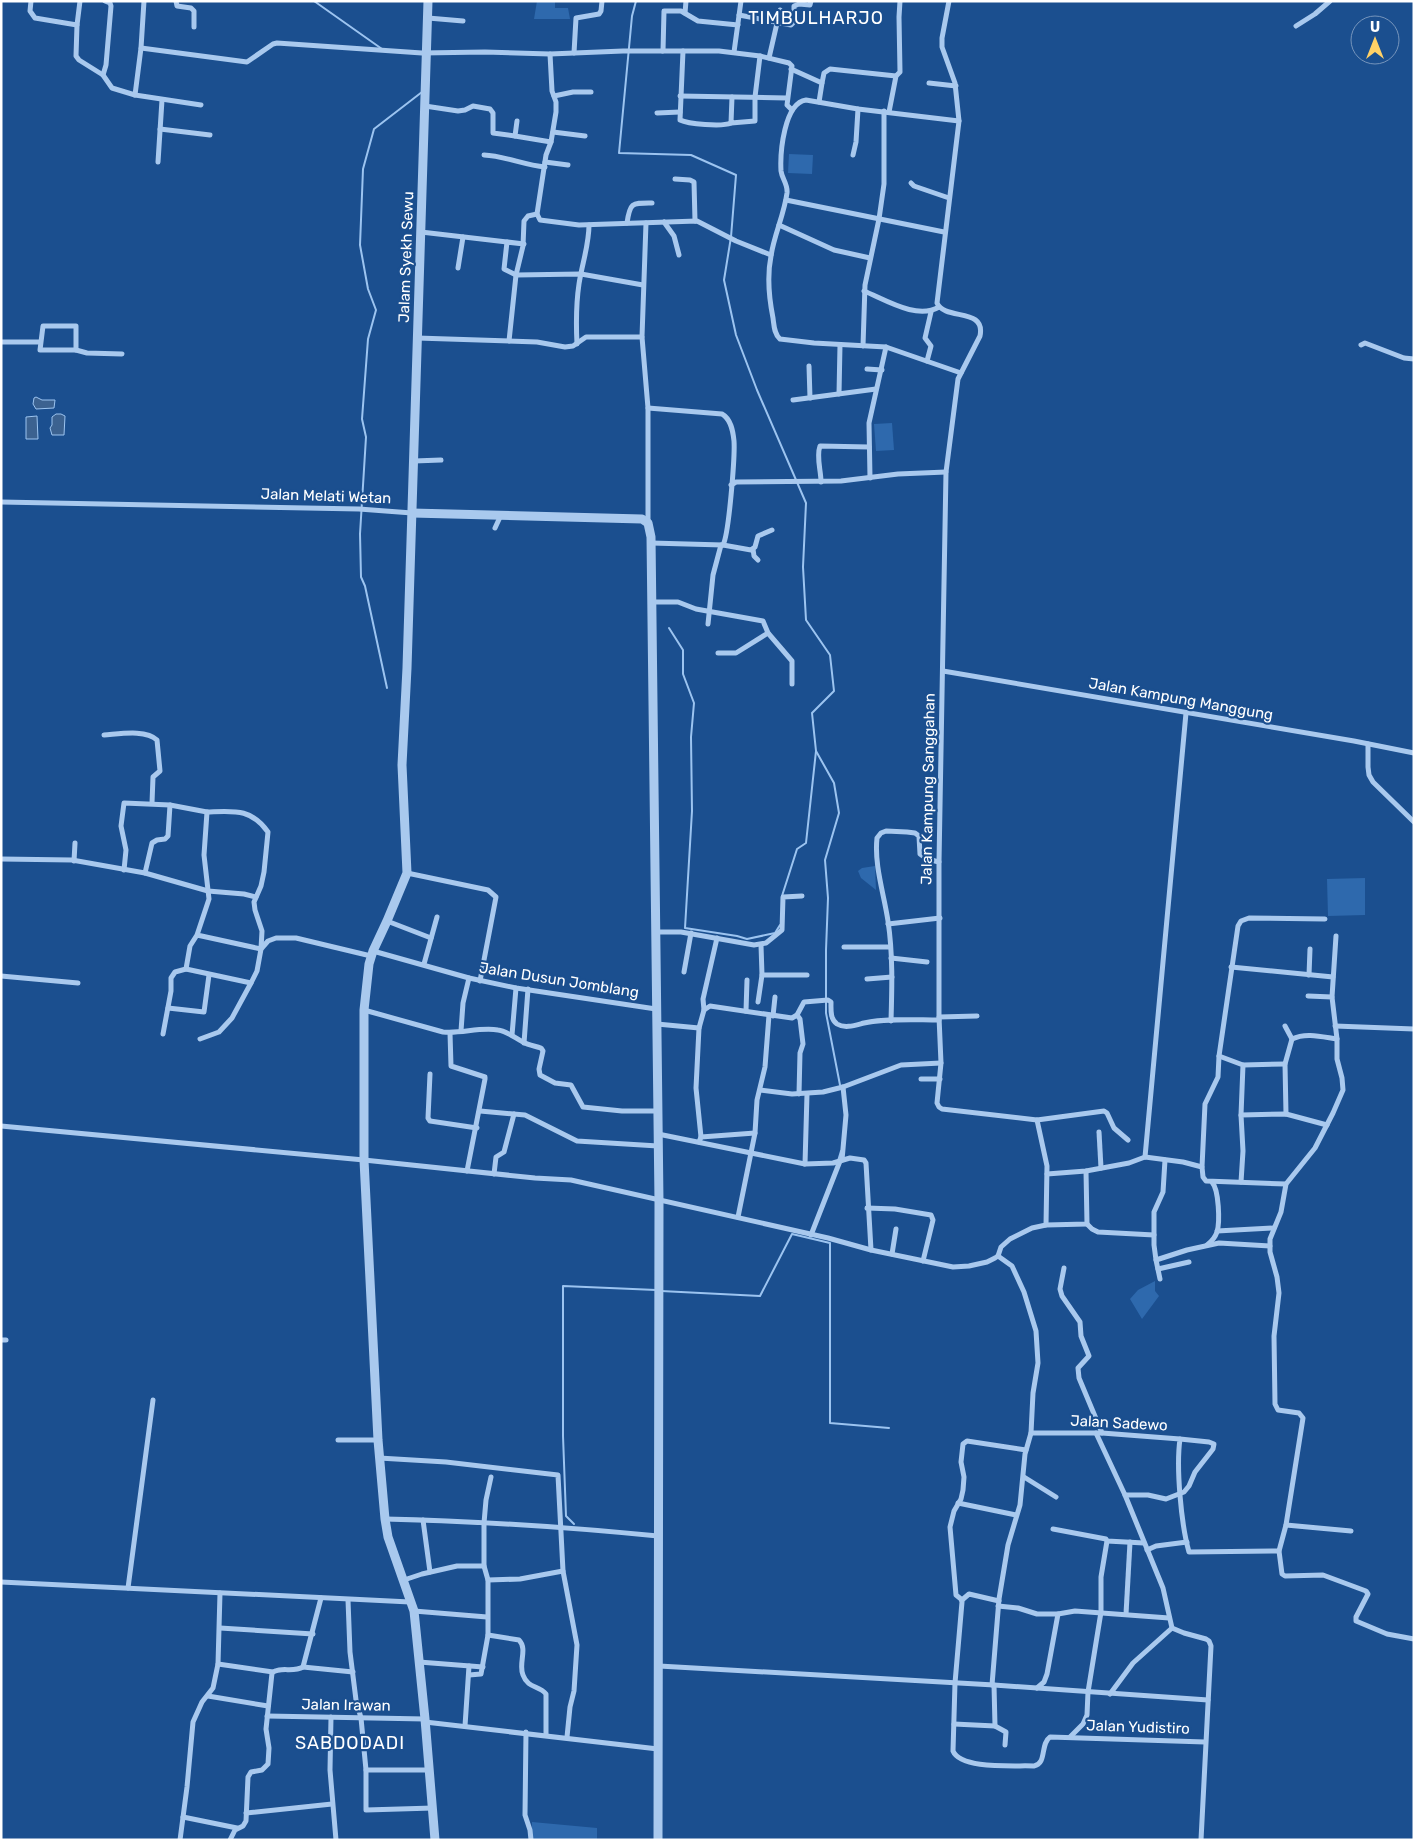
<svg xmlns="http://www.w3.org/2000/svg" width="1415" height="1841" font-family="Rubik,sans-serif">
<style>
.green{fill:#2e69ad}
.water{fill:#3c6290;stroke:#9cc4f0}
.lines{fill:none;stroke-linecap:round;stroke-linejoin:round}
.stream{stroke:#9cc4f0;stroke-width:2}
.minor{stroke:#a9c9ee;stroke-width:5}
.tertiary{stroke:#a9c9ee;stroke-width:9}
.labels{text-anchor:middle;stroke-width:4.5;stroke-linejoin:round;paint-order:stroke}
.street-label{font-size:15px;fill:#fff;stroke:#1b4f8f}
.quarter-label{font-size:18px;letter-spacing:1px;fill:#fff;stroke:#1b4f8f}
</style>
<rect width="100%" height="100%" fill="#1b4f8f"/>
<g class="green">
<polygon points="537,1 555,1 555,8 568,8 570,19 534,19"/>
<polygon points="789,154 813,155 812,174 788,173"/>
<polygon points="892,423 894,450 876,451 874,424"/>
<polygon points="875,866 876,890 861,878 858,871 862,868"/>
<polygon points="1365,878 1365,915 1328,916 1327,879"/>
<polygon points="1155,1281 1155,1291 1159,1296 1142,1319 1130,1299 1138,1290"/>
<polygon points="532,1822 597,1828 597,1840 532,1840"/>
</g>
<g class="water">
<polygon points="36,397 42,400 55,400 54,408 36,409 33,404 34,398"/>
<polygon points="56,414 61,414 65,416 64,435 52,435 50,428 52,425 52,417"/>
<polygon points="37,416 38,439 26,439 26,417"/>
</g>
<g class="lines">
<g class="stream">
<polyline points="314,1 382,49"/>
<polyline points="636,1 632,16 619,153 691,155 736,175 731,237 724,280 736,335 757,390 806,503 803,567 806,620 830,655 834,691 812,713 816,751 834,783 839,813 825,860 828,898 826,950 826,1013 840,1085"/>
<polyline points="669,628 683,650 683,674 694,703 691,737 692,811 685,928 737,936 747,939 775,933 780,925"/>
<polyline points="387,688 365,586 361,577 360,534 366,437 362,419 368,339 376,310 368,289 360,245 363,169 374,129 422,92"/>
<polyline points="782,896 797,849 806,843 816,751"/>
<polyline points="838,1161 841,1151"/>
<polyline points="661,1291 760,1296 792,1234 830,1243 830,1423 889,1428"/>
<polyline points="574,1524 566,1516 563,1436 563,1286 656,1290"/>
</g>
<g class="minor">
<polyline points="31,1 30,11 35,18 77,25"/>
<polyline points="80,1 77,25 76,56 79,60 103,75 112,88 135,95 141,48 144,1"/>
<polyline points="176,1 177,6 191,8 194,11 194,27"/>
<path d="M 949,1 L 942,38 L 942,47 L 955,83 L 959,121 L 937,303 C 945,321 986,307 980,336 L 958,379 L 946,472 L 939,862 L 939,1017 L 941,1063 L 937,1103 L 939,1107 L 942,1109 L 1037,1120 L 1104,1111 L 1107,1113 L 1114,1128 L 1128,1140"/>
<polyline points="685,13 686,1"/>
<polyline points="739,15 791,25 794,22 794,6 799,4 810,5 811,1"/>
<polyline points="428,18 463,21"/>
<polyline points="1296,26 1315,14 1330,1"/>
<polyline points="141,48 247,62 273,44 277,43 422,53 485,52 550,54 623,51 719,51 760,56 789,63 792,66 787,105 792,110"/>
<polyline points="663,51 664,11 681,11 698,21 738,25"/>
<path d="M 683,51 L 680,120 C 688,124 722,127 731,123"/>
<polyline points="734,52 741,1"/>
<polyline points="574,53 576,18 599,14 601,11 602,1"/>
<polyline points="550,54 552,91 556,102 556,112 551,142 546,155 537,214 540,220 579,225 697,221 736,241 771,255"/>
<polyline points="769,58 780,10"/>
<polyline points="791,69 822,83 819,102"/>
<polyline points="103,75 106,65 111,6 110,3 105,1"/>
<polyline points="822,83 824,73 830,69 896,76"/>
<polyline points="929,83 956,86"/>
<polyline points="135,95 201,105"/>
<polyline points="554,96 573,92 591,92"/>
<polyline points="680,96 787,98"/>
<polyline points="732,97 731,123 755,121 755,97 760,56"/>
<polyline points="425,106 458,111 465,110 473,106 490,109 493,113 493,133 515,136"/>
<polyline points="889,112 896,76 900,72 899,17 900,1"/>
<polyline points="657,113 680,112"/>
<polyline points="517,121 515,136 551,142"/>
<path d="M 959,121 L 858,109 L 806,100 C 784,103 780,153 781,171 C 782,179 788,184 787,193 C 784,215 774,235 771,256 C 767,276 769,298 773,318 C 774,325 774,334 780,339 L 814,343 L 886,347 L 961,373"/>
<polyline points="160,129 210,135"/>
<polyline points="553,132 585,136"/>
<path d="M 484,155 C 505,156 524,165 545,167"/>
<polyline points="853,155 856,142 858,109"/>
<polyline points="158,162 162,100"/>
<polyline points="545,162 568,165"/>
<polyline points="675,179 690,180 694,182 695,221"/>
<polyline points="911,183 914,186 949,198"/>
<polyline points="786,200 944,232"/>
<polyline points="664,222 674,236 679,255"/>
<path d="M 627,223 C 630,202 632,203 652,203"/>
<polyline points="779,225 834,250 870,258"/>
<polyline points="421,232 507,242"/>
<polyline points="524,244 507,242 504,269 516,275 581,274 643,285"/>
<polyline points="458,268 463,237"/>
<path d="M 864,291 C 886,300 917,320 939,307"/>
<polygon points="43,326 76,326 76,350 40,350"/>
<polyline points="642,337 646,223"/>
<polyline points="417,338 537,342 565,347 573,346 586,337 642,337 648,408 648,523"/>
<polyline points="509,341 516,275 523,246 524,221 528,216 537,214"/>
<polyline points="1,342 40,342"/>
<path d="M 577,344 C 576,324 576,304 579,284 C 582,264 589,245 589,225"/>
<polyline points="1361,345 1365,343 1404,358 1414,359"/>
<polyline points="863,346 865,285 879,219 884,184 884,111"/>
<polyline points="76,350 87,353 122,354"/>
<polyline points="927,361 931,346 925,338 931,312"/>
<polyline points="809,366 810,398"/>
<polyline points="867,369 882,370"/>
<polyline points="839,394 840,345"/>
<polyline points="793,400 876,389"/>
<path d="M 648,408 L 722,414 C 731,419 733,431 734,441 C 735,456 729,534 723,545 L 651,543"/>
<polyline points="414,461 441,460"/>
<polyline points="870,478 869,423 886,347"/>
<path d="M 821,482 C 821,470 816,457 820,446 L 869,447"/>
<polyline points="731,485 736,482 841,481 898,474 946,472"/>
<polyline points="1,502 359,509 412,513"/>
<polyline points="495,528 501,515"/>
<polyline points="723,545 751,550 755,547 758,536 772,530"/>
<polyline points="753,549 754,556 758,560"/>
<polyline points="652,602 678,602 696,609 763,621 768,633 792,661 792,684"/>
<polyline points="708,624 713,575 721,545"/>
<polyline points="718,653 736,653 768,633"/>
<polyline points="943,671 1354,741 1414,753"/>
<path d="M 104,735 C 119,734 146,729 157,740 L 160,771 L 153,777 L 152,803"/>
<polyline points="1368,744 1368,767 1369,775 1373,782 1414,822"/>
<polyline points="1,859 72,860 145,873 208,891 244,894 256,897"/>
<polyline points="74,861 75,843"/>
<polyline points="124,870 126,850 121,826 124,803 170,805 207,812"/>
<polyline points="145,873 152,843 157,840 165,839 168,836 170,805"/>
<polyline points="407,873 488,890 496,897 480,981"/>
<polyline points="387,921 431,938"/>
<polyline points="888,924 940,918"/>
<polyline points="655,932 681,932 754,945 766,943 782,930 783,897 802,896"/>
<polyline points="844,947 890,947"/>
<polyline points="373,951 469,978 516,988 656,1009"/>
<polyline points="891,958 927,962"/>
<polyline points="424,964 437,917"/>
<polyline points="1231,967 1333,977"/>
<path d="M 186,969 L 190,946 L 197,935 L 209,899 L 204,855 L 207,812 C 234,811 251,808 268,832 L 264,872 L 261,886 L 254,902 L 255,910 L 262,931 L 261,949 L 197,935"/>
<polyline points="684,972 691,933"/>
<polyline points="762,975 807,975"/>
<polyline points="1309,975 1310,949"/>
<polyline points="1,976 78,983"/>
<polyline points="867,979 892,977"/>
<polyline points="1308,996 1332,997 1337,1039 1337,1059 1342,1078 1343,1090 1333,1113 1315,1148 1286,1184 1281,1212 1270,1239 1270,1252 1277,1277 1279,1293 1274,1336 1275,1404 1278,1410 1299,1413 1303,1418 1286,1525 1279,1551 1282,1574 1285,1576 1323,1575 1366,1591 1368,1594 1356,1617 1356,1621 1387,1634 1414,1639"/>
<polyline points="1332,997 1336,936"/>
<polyline points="758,1002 762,975 761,945"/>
<polyline points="168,1008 204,1012 209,975"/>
<path d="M 364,1010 L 443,1032 C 461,1034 479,1027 498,1030 C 507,1031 515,1038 523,1042 C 528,1045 535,1046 541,1048 L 543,1051 L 539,1069 L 540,1075 L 555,1083 L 571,1085 L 583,1107 L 622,1111 L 657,1111"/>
<polyline points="704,1010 703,999 717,938"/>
<polyline points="746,1011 747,980"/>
<polyline points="797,1015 800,1019 803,1044 800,1053 799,1094"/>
<polyline points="773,1016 775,997"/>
<polyline points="939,1017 977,1016"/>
<path d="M 891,1021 C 892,988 893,954 888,921 C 884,894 874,865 877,838 L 881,833 L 886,831 L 907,832 L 915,833 L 919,836 L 920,854 L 927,859 L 939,862"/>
<path d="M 657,1024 L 699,1028 L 704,1010 L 710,1006 L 792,1018 L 797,1015 L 804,1002 L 828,1000 L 831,1002 C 831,1010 830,1019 837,1024 C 845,1029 856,1025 864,1023 C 888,1018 915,1020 939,1020"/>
<polyline points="1285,1026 1292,1039"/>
<polyline points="1335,1026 1414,1029"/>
<polyline points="699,1028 696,1088 701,1137 699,1142"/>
<polyline points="461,1031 463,1003 469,978"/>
<polyline points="450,1033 451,1066 485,1077 485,1079 467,1171"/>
<polyline points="163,1034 171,991 171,978 175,972 186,969 251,983"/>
<polyline points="512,1035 516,988"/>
<polyline points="200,1039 219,1032 232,1018 251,983 257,971 261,949 268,941 276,938 296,938 371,956"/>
<polyline points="524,1043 528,989"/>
<polyline points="1219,1056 1243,1065 1241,1115"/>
<polyline points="1243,1065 1285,1064"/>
<polyline points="430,1074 428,1118 430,1121 477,1128"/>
<polyline points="921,1079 940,1079"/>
<polyline points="760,1090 792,1094 823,1092 843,1087 901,1065 941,1063"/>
<polyline points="480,1111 525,1115 577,1141 658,1146"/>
<path d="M 1286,1114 L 1285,1064 L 1292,1039 C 1306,1032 1323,1037 1337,1039"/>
<polyline points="1037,1120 1047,1166 1046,1225"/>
<polyline points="1,1126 364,1160 535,1178 571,1180 828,1238 871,1250 953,1267 969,1266 987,1262 995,1258 998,1256 1001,1247 1010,1239 1032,1228 1046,1225 1087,1224 1086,1171"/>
<polyline points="1099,1132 1101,1168"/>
<polyline points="658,1134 805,1164 833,1163 850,1158 864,1160 866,1163 871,1250"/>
<polyline points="701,1137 755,1133"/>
<polyline points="1145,1157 1186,713"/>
<polyline points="842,1160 846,1115 843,1087"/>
<polyline points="1165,1160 1163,1192 1154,1212 1154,1245 1156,1260 1187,1250 1219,1243 1270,1246"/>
<polyline points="805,1164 807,1094"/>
<polyline points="1202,1167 1205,1104 1218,1077 1219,1056 1238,926 1241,921 1249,918 1325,919"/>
<polyline points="494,1174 496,1157 504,1152 514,1114"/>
<polyline points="1047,1174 1086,1171 1129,1163 1145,1157 1183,1162 1202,1167 1203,1177 1206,1181 1286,1184"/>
<polyline points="1241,1182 1243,1151 1241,1115 1286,1114 1327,1125"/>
<polyline points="867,1208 895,1209 931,1215 933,1220 923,1261"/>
<polyline points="738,1217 755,1133 757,1100 765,1067 769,1015"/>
<polyline points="1087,1224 1092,1229 1098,1232 1154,1235"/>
<polyline points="1217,1231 1274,1228"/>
<polyline points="811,1235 840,1161"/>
<path d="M 1207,1245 C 1211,1242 1215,1238 1217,1232 C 1220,1222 1219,1190 1212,1182"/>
<polyline points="892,1254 896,1229"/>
<polyline points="1156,1260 1160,1279"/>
<polyline points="1064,1268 1060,1289 1062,1296 1080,1322 1081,1336 1089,1356 1078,1368 1079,1378 1102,1433"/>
<polyline points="1158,1269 1189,1262"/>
<polyline points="1,1340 6,1340"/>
<path d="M 1031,1433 L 1102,1433 L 1180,1439 C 1176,1467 1181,1524 1189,1552 L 1279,1551"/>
<polyline points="1096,1433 1125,1495 1163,1588 1172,1628 1184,1633 1206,1639 1209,1641 1211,1646 1201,1840"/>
<polyline points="338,1440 378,1440"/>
<path d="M 1026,1450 L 967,1441 L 963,1444 L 961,1462 L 964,1477 L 963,1490 L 961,1499 L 954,1511 L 950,1527 L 956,1595 L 961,1599 L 962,1602 L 955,1683 L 953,1751 C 961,1770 1016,1765 1034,1766 C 1047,1764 1040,1744 1050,1737 L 1205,1742"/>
<polyline points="379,1458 446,1462 558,1475 563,1571 577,1645 574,1691 570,1707 567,1737"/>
<polyline points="1024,1477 1056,1497"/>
<polyline points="1125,1495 1148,1495 1166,1499 1184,1492 1189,1486 1195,1472 1213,1449 1214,1444 1209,1442 1180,1439"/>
<polyline points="958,1503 1016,1515"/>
<path d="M 385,1519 C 476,1521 567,1527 658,1536"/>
<polyline points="423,1520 430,1572"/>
<polyline points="1286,1525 1351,1531"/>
<polyline points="1053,1529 1106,1539 1107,1541 1144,1543"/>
<polyline points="1147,1550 1156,1546 1187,1542"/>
<polyline points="404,1580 422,1574 457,1566 484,1566"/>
<polyline points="488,1580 520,1579 563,1571"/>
<polyline points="1,1582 410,1602"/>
<polyline points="128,1588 153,1400"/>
<polyline points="348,1600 350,1652 356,1700 361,1718 366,1770 366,1810 433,1808"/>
<polyline points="962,1600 969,1594 999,1601"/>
<polyline points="998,1606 1018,1608 1037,1614 1058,1614 1075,1611 1169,1618"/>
<polyline points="414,1611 487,1617"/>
<polyline points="1126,1614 1130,1542"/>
<polyline points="220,1628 313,1634"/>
<path d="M 488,1635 L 519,1640 C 528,1649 518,1664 523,1675 C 528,1689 539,1685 546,1694 L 546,1735"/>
<polyline points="419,1662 483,1667"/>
<polyline points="218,1664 273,1672"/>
<polyline points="659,1666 994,1685 1208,1700"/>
<polyline points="303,1667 353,1672"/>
<polyline points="469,1675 481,1674 488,1635 488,1580 484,1566 484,1523 486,1500 491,1477"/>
<polyline points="992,1685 999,1599 1008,1545 1020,1505 1025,1454 1031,1433 1033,1393 1038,1363 1036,1331 1024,1292 1012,1266 998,1256"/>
<polyline points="994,1685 995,1726 1006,1732 1005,1745"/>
<polyline points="1037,1688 1044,1682 1047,1674 1058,1614"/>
<polyline points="1110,1694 1133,1663 1172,1628"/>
<polyline points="208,1696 268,1706"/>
<polyline points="267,1716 425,1719"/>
<polyline points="331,1717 330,1770 336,1840"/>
<polyline points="425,1722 658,1749"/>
<polyline points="954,1724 995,1726"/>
<polyline points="465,1726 469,1666"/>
<polyline points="526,1732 525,1815 530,1830 531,1840"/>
<polyline points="1070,1737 1083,1724 1087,1715 1088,1692 1101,1612 1101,1577 1107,1541"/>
<polyline points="366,1770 429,1770"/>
<polyline points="246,1813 332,1804"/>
<polyline points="183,1817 237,1828"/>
<polyline points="180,1840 187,1787 193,1722 202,1702 213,1688 218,1664 220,1593"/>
<path d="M 230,1840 L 235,1830 L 243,1826 L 246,1821 L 248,1777 L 251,1772 L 262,1770 L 268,1764 L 269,1748 L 266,1729 L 272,1673 C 280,1666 293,1673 303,1667 L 321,1598"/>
</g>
<g class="tertiary">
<polyline points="428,1 407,668 402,765 407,873 387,921 373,951 369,964 364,1010 364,1160 378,1440 385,1519 388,1537 414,1611 425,1719 435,1840"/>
<polyline points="412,513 642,519 648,523 651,537 659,1201 658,1840"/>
</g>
</g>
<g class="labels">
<g class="street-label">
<text transform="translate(406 257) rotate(-88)" y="5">Jalam Syekh Sewu</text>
<text transform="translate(326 496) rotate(2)" y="5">Jalan Melati Wetan</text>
<text transform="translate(1181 699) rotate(10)" y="5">Jalan Kampung Manggung</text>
<text transform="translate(928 789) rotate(-89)" y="5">Jalan Kampung Sanggahan</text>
<text transform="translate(559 980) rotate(9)" y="5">Jalan Dusun Jomblang</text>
<text transform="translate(1119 1423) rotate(3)" y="5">Jalan Sadewo</text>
<text transform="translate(346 1705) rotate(1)" y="5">Jalan Irawan</text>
<text transform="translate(1138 1727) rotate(2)" y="5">Jalan Yudistiro</text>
</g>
<g class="quarter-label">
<text x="816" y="24">TIMBULHARJO</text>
<text x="350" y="1749">SABDODADI</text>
</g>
</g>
<rect width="1415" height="1841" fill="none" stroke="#ffffff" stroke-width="5"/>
<g transform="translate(1375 40)"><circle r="24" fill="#1b4f8f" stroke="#7695bc"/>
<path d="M0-4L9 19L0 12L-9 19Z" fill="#ffd166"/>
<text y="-8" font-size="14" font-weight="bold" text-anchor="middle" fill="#ffffff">U</text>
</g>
</svg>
